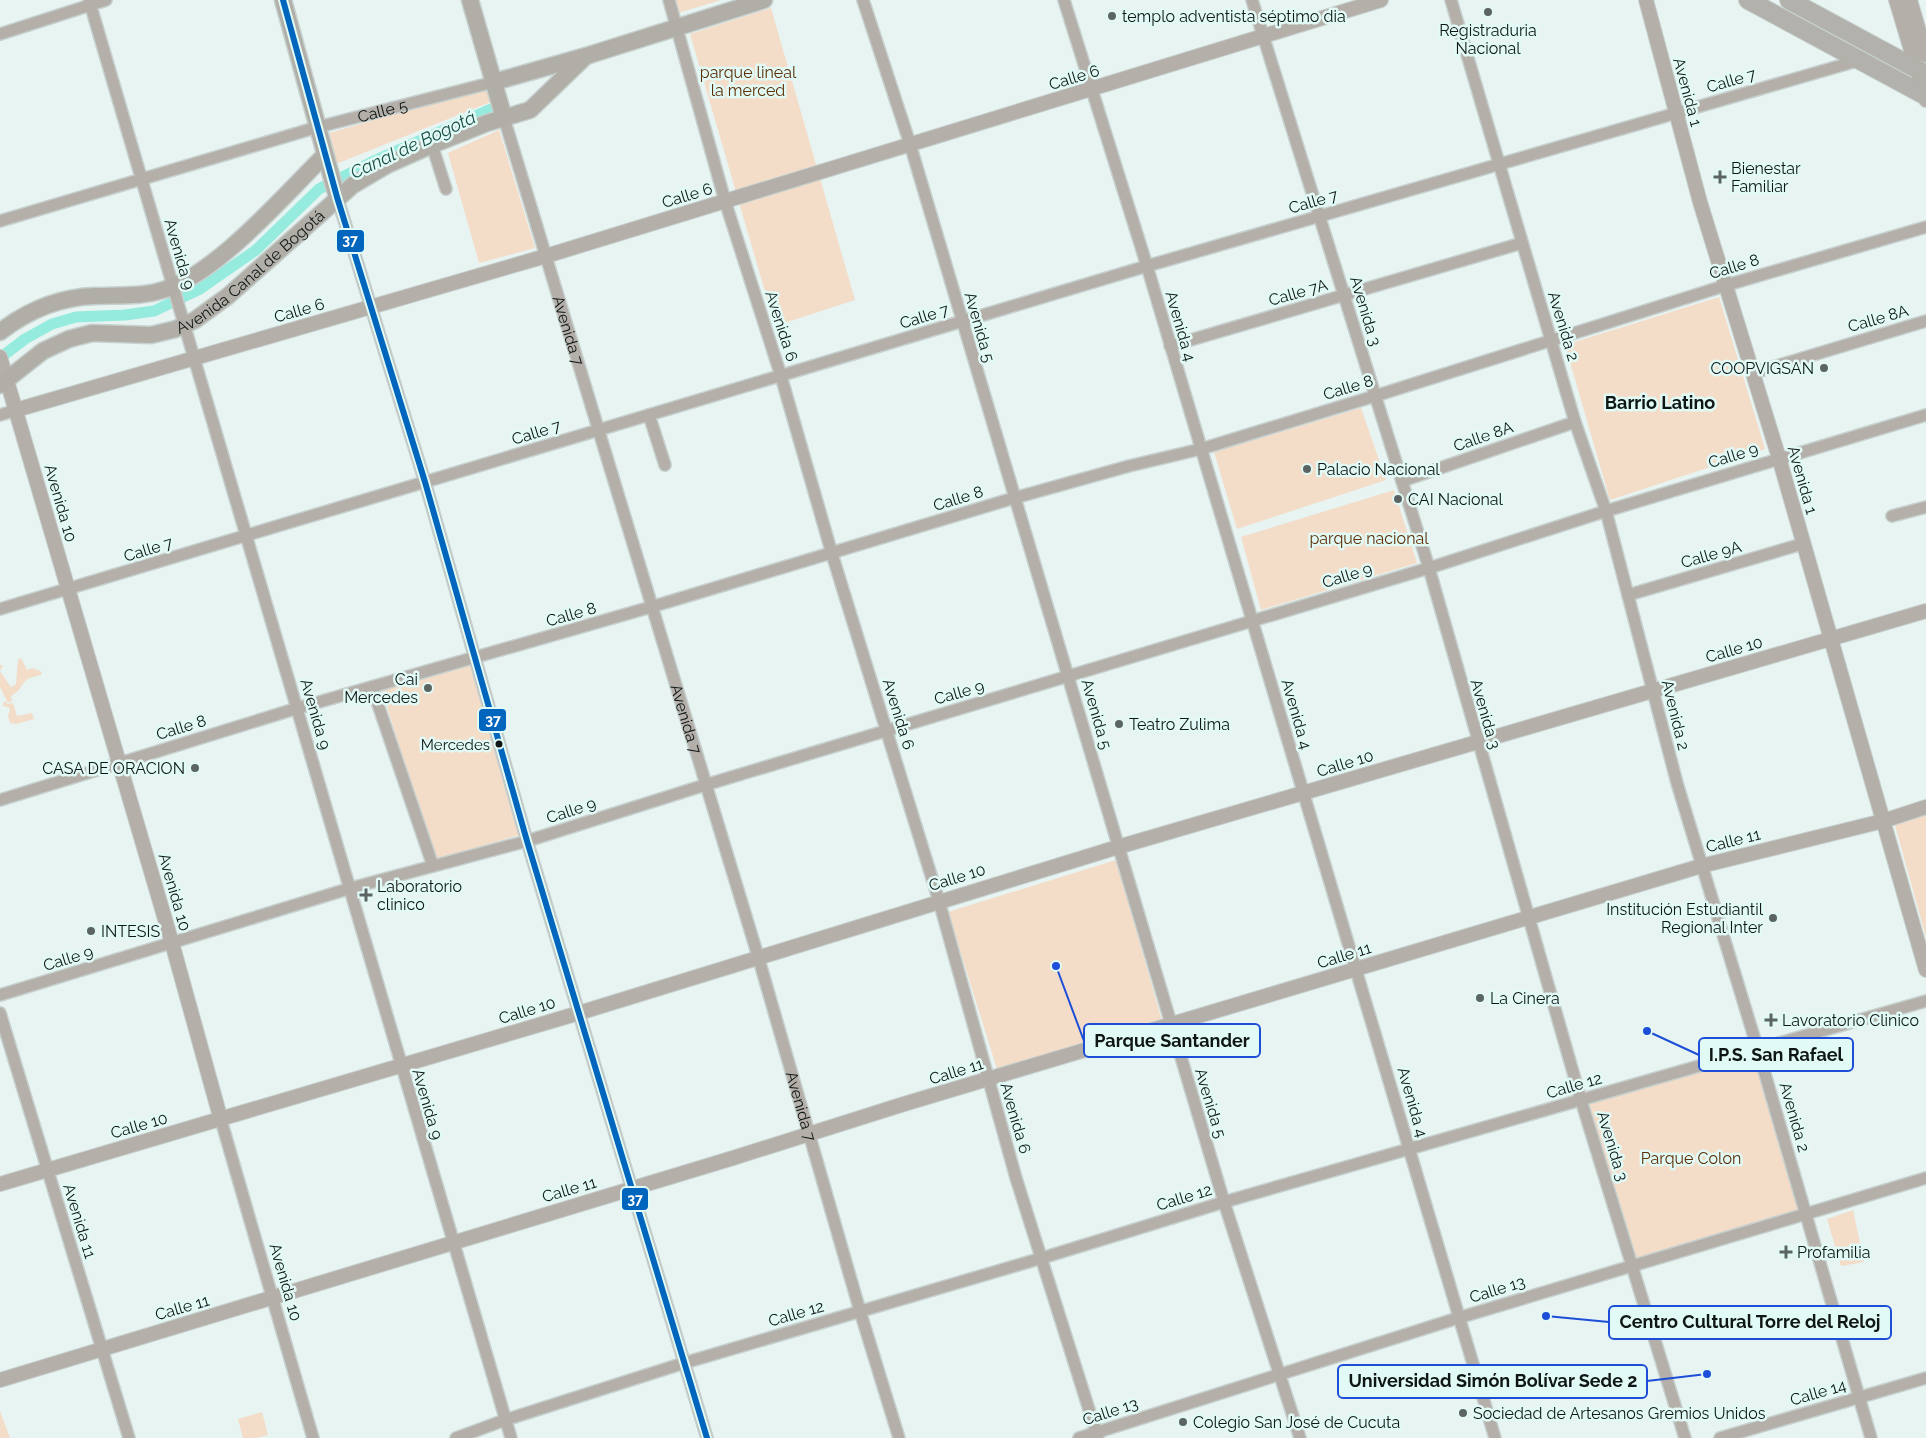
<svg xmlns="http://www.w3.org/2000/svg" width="1926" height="1438" font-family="Raleway,sans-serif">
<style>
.green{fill:#f3dcc8}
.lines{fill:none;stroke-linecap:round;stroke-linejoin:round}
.canal{stroke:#96ebdf;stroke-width:11}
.minor-casing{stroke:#c6d0ce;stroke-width:14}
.tertiary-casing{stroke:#c6d0ce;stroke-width:16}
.secondary-casing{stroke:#c6d0ce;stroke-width:19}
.primary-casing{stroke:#c6d0ce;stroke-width:20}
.minor{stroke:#b4afa9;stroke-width:11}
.tertiary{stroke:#b4afa9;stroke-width:14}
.secondary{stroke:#b1aea7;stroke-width:16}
.primary{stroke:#b2b1ab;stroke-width:18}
.bus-1-casing{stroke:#e2faf6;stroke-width:10}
.bus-1{stroke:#0065bd;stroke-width:6}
.poi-dot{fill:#5b6463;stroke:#e2faf6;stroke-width:2}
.bus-dot{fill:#0f1716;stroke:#e2faf6;stroke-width:2}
.labels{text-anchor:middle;stroke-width:5;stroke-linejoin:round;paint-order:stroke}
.bus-label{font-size:15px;fill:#0f1716;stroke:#e2faf6;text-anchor:end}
.poi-label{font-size:16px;fill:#0f1716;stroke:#e2faf6;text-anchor:start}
.park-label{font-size:16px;fill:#5c2f05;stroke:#e2faf6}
.street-label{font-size:16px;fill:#0f1716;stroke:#e2faf6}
.water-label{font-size:18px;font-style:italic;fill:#1a4e47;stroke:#e2faf6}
.neighbourhood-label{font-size:18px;font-weight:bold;fill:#0f1716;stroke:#e2faf6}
.leader{fill:none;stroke:#1d4ed8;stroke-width:2}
.callout-dot{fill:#1d4ed8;stroke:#e2faf6;stroke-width:2}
.callout{fill:#e2faf6;stroke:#1d4ed8;stroke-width:2}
.callout-label{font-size:18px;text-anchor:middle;font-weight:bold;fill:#0f1716}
.line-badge{stroke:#e2faf6;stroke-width:2}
.badge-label{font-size:14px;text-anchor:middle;font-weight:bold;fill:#fff}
</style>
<rect width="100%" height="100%" fill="#e8f4f2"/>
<g class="green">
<polygon points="674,0 721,0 678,13"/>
<polygon points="771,8 855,300 775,326 690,34"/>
<polygon points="487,87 493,101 336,164 326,134"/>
<polygon points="499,130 535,248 479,263 448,153"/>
<polygon points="1719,297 1765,449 1610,500 1565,345"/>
<polygon points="1361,408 1386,480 1237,529 1214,452"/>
<polygon points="1394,490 1417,563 1261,610 1241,537"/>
<path d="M 21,658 L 27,670 L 33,668 L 42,672 L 41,675 C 16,680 29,685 11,696 L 12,701 L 8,703 L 0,687 L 0,665 L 3,665 L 0,671 L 11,687 L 16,684 L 18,660 Z"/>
<polygon points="473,662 525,833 434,861 382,690"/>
<polygon points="6,701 7,704 13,703 17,716 32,713 34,719 16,724 10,723 8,717 10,708 3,706 3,703"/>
<polygon points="1926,809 1926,937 1893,818"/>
<polygon points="1116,860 1162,1021 997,1069 948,912"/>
<polygon points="1752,1054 1804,1212 1636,1260 1587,1101"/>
<polygon points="1853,1210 1864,1262 1841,1266 1827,1219"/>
<polygon points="0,1411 10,1438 0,1438"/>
<polygon points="262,1412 268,1435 256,1438 243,1438 238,1419"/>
</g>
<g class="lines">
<polyline class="canal" points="0,358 25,339 52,324 76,317 125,315 154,311 200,289 256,250 319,189 376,160 491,109"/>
<g class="minor-casing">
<g id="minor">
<polyline points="89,0 511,1438"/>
<polyline points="669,0 725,201 781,376 832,554 939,901 1016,1178 1098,1438"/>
<polyline points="863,0 910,144 1224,1202 1300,1438"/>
<polyline points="1064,0 1147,266 1495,1438"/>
<polyline points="1252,0 1429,568 1581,1100 1685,1438"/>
<polyline points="1451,0 1575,422 1606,511 1677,783 1758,1050 1871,1438"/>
<polyline points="0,34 106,0"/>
<path id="s1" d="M 504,118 L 758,956 L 860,1311 L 899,1438"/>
<polyline points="432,145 446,189"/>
<polyline points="337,197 425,482 527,841 707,1438"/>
<path id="s2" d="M 0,221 L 318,127 L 494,82"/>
<polyline points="1170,346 1522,243"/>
<polyline points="1753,373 1926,321"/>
<polyline points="0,415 16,410"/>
<polyline points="649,415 665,465"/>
<polyline points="1402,481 1575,422"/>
<polyline points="1892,516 1926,507"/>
<polyline points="1628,595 1802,544"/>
<polyline points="0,609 1147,266 1860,60"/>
<polyline points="372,687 433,866"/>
<polyline points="0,800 298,708 651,607 1014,498 1129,466 1201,449 1375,396 1727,285 1926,227"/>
<polyline points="0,995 351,888 527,841 705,785 1429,568 1606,511 1926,415"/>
<polyline points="0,1013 129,1438"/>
<polyline points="221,1120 313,1438"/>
<polyline points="456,1438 505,1420 684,1363 1042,1258 1224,1202 1926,1001"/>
<polyline points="1079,1438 1458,1318 1926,1178"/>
<polyline points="1720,1438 1926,1378"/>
</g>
</g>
<g class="tertiary-casing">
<g id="tertiary">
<polyline points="1646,0 1700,202 1779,458 1926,970"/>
<polyline points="1896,0 1926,100"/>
<polyline points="1910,0 1926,55"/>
<polyline points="0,357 172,943 221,1120"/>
<polyline points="16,410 546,256 1381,0"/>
<polyline points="0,1184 579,1013 1118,847 1926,611"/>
<polyline points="0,1380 733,1158 904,1104 1701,866 1883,821 1926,807"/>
</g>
</g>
<g class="secondary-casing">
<g id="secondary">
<polyline points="283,0 337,197"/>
<polyline points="470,0 504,118"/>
<polyline points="494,82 586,56 764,0"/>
<path d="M 0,332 C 27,311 60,297 95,296 C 118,295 141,297 163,290 C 217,274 284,195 325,155"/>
<path id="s3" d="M 0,385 L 43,351 L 69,339 L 92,333 L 151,335 L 176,329 L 195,320 L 228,296 L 353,185 L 387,165 L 432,145 L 487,123 L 530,110 L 586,56"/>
</g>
</g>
<g class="primary-casing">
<g id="primary">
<polyline points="1748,0 1926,96"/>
<polyline points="1789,0 1926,74"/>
</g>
</g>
<use href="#minor" class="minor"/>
<use href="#tertiary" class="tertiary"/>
<use href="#secondary" class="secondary"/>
<use href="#primary" class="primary"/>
<g class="bus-1-casing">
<polyline id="bus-1" points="283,0 337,197 425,482 527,841 707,1438"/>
</g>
<use href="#bus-1" class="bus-1"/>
</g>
<g class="poi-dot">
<circle cx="1488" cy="12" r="5"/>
<circle cx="1112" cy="16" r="5"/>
<path d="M1717.5 169.5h5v5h5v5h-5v5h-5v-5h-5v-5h5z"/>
<circle cx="1824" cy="368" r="5"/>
<circle cx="1307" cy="469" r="5"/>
<circle cx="1398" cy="499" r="5"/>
<circle cx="428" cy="688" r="5"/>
<circle cx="1119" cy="724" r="5"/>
<circle cx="195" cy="768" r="5"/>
<path d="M363.5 887.5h5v5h5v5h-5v5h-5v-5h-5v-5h5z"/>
<circle cx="1773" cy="918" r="5"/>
<circle cx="91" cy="931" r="5"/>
<circle cx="1480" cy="998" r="5"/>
<path d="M1768.5 1012.5h5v5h5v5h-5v5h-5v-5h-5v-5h5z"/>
<path d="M1783.5 1244.5h5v5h5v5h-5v5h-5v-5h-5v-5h5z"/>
<circle cx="1463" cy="1413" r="5"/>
<circle cx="1183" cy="1422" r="5"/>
</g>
<circle class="bus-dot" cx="499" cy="744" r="4.5"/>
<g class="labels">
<g class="bus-label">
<text x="490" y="750">Mercedes</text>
</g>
<g class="poi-label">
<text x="1122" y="22">templo adventista séptimo dia</text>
<text x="1488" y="36" text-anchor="middle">Registraduria<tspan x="1488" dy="18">Nacional</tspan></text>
<text x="1731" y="174">Bienestar<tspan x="1731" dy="18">Familiar</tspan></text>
<text x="1814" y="374" text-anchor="end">COOPVIGSAN</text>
<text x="1317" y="475">Palacio Nacional</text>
<text x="1408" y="505">CAI Nacional</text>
<text x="418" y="685" text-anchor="end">Cai<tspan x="418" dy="18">Mercedes</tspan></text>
<text x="1129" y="730">Teatro Zulima</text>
<text x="185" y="774" text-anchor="end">CASA DE ORACION</text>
<text x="377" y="892">Laboratorio<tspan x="377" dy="18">clinico</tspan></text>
<text x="1763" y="915" text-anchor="end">Institución Estudiantil<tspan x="1763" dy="18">Regional Inter</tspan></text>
<text x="101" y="937">INTESIS</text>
<text x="1490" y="1004">La Cinera</text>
<text x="1782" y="1026">Lavoratorio Clinico</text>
<text x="1797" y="1258">Profamilia</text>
<text x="1473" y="1419">Sociedad de Artesanos Gremios Unidos</text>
<text x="1193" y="1428">Colegio San José de Cucuta</text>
</g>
<g class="park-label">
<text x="748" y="78">parque lineal<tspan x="748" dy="18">la merced</tspan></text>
<text x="1369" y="544">parque nacional</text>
<text x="1691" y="1164">Parque Colon</text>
</g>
<g class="street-label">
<text transform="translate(1074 77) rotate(-17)" y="6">Calle 6</text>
<text transform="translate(1731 80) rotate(-16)" y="6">Calle 7</text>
<text transform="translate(1688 92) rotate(75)" y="6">Avenida 1</text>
<text dy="6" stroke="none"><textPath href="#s2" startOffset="398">Calle 5</textPath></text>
<text transform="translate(687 195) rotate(-17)" y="6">Calle 6</text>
<text transform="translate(1313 201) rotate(-16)" y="6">Calle 7</text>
<text transform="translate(180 254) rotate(74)" y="6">Avenida 9</text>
<text transform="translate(1734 266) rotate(-17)" y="6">Calle 8</text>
<text dy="6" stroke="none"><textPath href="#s3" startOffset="286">Avenida Canal de Bogotá</textPath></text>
<text transform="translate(1298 292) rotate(-16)" y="6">Calle 7A</text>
<text transform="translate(299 310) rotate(-16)" y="6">Calle 6</text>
<text transform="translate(1366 311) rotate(73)" y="6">Avenida 3</text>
<text transform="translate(924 316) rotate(-17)" y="6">Calle 7</text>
<text transform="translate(1878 318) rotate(-16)" y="6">Calle 8A</text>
<text transform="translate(782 326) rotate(72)" y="6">Avenida 6</text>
<text transform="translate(1181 326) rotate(74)" y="6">Avenida 4</text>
<text transform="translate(1564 326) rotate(73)" y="6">Avenida 2</text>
<text transform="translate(980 327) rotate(74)" y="6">Avenida 5</text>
<text dy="6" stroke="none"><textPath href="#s1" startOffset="222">Avenida 7</textPath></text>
<text transform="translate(1348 387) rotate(-17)" y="6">Calle 8</text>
<text transform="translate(536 432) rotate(-17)" y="6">Calle 7</text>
<text transform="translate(1483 436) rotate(-19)" y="6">Calle 8A</text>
<text transform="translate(1733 455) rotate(-17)" y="6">Calle 9</text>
<text transform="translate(1803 480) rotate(74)" y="6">Avenida 1</text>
<text transform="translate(958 498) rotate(-17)" y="6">Calle 8</text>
<text transform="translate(61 503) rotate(74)" y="6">Avenida 10</text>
<text transform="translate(148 549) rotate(-17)" y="6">Calle 7</text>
<text transform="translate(1711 554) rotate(-16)" y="6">Calle 9A</text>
<text transform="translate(1347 575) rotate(-17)" y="6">Calle 9</text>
<text transform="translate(571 614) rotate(-16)" y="6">Calle 8</text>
<text transform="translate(1734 649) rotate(-16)" y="6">Calle 10</text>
<text transform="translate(959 692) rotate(-16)" y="6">Calle 9</text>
<text transform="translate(316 714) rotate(74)" y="6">Avenida 9</text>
<text transform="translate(899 714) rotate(73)" y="6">Avenida 6</text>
<text transform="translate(1097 714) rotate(74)" y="6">Avenida 5</text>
<text transform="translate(1297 714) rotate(74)" y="6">Avenida 4</text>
<text transform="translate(1486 714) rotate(74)" y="6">Avenida 3</text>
<text transform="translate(1676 715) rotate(76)" y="6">Avenida 2</text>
<text dy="6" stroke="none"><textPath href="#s1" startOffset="628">Avenida 7</textPath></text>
<text transform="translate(181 727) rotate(-17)" y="6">Calle 8</text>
<text transform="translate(1345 763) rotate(-17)" y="6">Calle 10</text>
<text transform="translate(571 810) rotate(-18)" y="6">Calle 9</text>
<text transform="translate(1733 840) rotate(-14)" y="6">Calle 11</text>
<text transform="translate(957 877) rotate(-17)" y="6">Calle 10</text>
<text transform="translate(175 892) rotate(74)" y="6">Avenida 10</text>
<text transform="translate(1344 955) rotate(-17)" y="6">Calle 11</text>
<text transform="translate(68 958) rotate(-17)" y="6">Calle 9</text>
<text transform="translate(527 1010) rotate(-17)" y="6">Calle 10</text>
<text transform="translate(956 1071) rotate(-17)" y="6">Calle 11</text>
<text transform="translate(1574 1085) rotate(-16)" y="6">Calle 12</text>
<text transform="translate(1413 1102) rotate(74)" y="6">Avenida 4</text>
<text transform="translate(1211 1103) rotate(73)" y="6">Avenida 5</text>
<text transform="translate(428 1104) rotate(74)" y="6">Avenida 9</text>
<text dy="6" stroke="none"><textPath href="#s1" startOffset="1032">Avenida 7</textPath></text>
<text transform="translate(1795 1117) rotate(74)" y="6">Avenida 2</text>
<text transform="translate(1016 1118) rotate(74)" y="6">Avenida 6</text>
<text transform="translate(139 1125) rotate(-16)" y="6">Calle 10</text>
<text transform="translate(1613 1146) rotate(73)" y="6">Avenida 3</text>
<text transform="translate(569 1189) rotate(-16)" y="6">Calle 11</text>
<text transform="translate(1184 1197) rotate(-17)" y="6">Calle 12</text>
<text transform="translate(80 1221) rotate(73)" y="6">Avenida 11</text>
<text transform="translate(286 1282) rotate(74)" y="6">Avenida 10</text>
<text transform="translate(1497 1289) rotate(-17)" y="6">Calle 13</text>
<text transform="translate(182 1307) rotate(-16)" y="6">Calle 11</text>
<text transform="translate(796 1313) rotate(-16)" y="6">Calle 12</text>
<text transform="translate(1818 1392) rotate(-16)" y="6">Calle 14</text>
<text transform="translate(1110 1411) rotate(-18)" y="6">Calle 13</text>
</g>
<g class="water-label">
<text transform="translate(413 145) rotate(-25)" y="6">Canal de Bogotá</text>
</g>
<g class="neighbourhood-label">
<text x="1660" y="409">Barrio Latino</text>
</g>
</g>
<path class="leader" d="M1056 966L1084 1041M1647 1031L1699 1055M1546 1316L1609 1322M1707 1374L1647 1381"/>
<g class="callout-dot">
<circle cx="1056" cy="966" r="5"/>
<circle cx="1647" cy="1031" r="5"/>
<circle cx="1546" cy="1316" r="5"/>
<circle cx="1707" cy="1374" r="5"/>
</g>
<g class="callout">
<rect x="1084" y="1024" width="176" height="33" rx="5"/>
<rect x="1699" y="1038" width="154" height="33" rx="5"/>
<rect x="1609" y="1306" width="282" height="33" rx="5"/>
<rect x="1338" y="1365" width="309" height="33" rx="5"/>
</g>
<g class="callout-label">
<text x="1172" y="1047">Parque Santander</text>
<text x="1776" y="1061">I.P.S. San Rafael</text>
<text x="1750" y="1328">Centro Cultural Torre del Reloj</text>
<text x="1493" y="1387">Universidad Simón Bolívar Sede 2</text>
</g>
<g class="line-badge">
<rect x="336" y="229" width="29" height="24" rx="5" fill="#0065bd"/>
<rect x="478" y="708" width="29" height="24" rx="5" fill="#0065bd"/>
<rect x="621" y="1187" width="28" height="24" rx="5" fill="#0065bd"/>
</g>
<g class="badge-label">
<text x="350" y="245">37</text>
<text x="493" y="725">37</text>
<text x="635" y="1204">37</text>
</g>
</svg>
